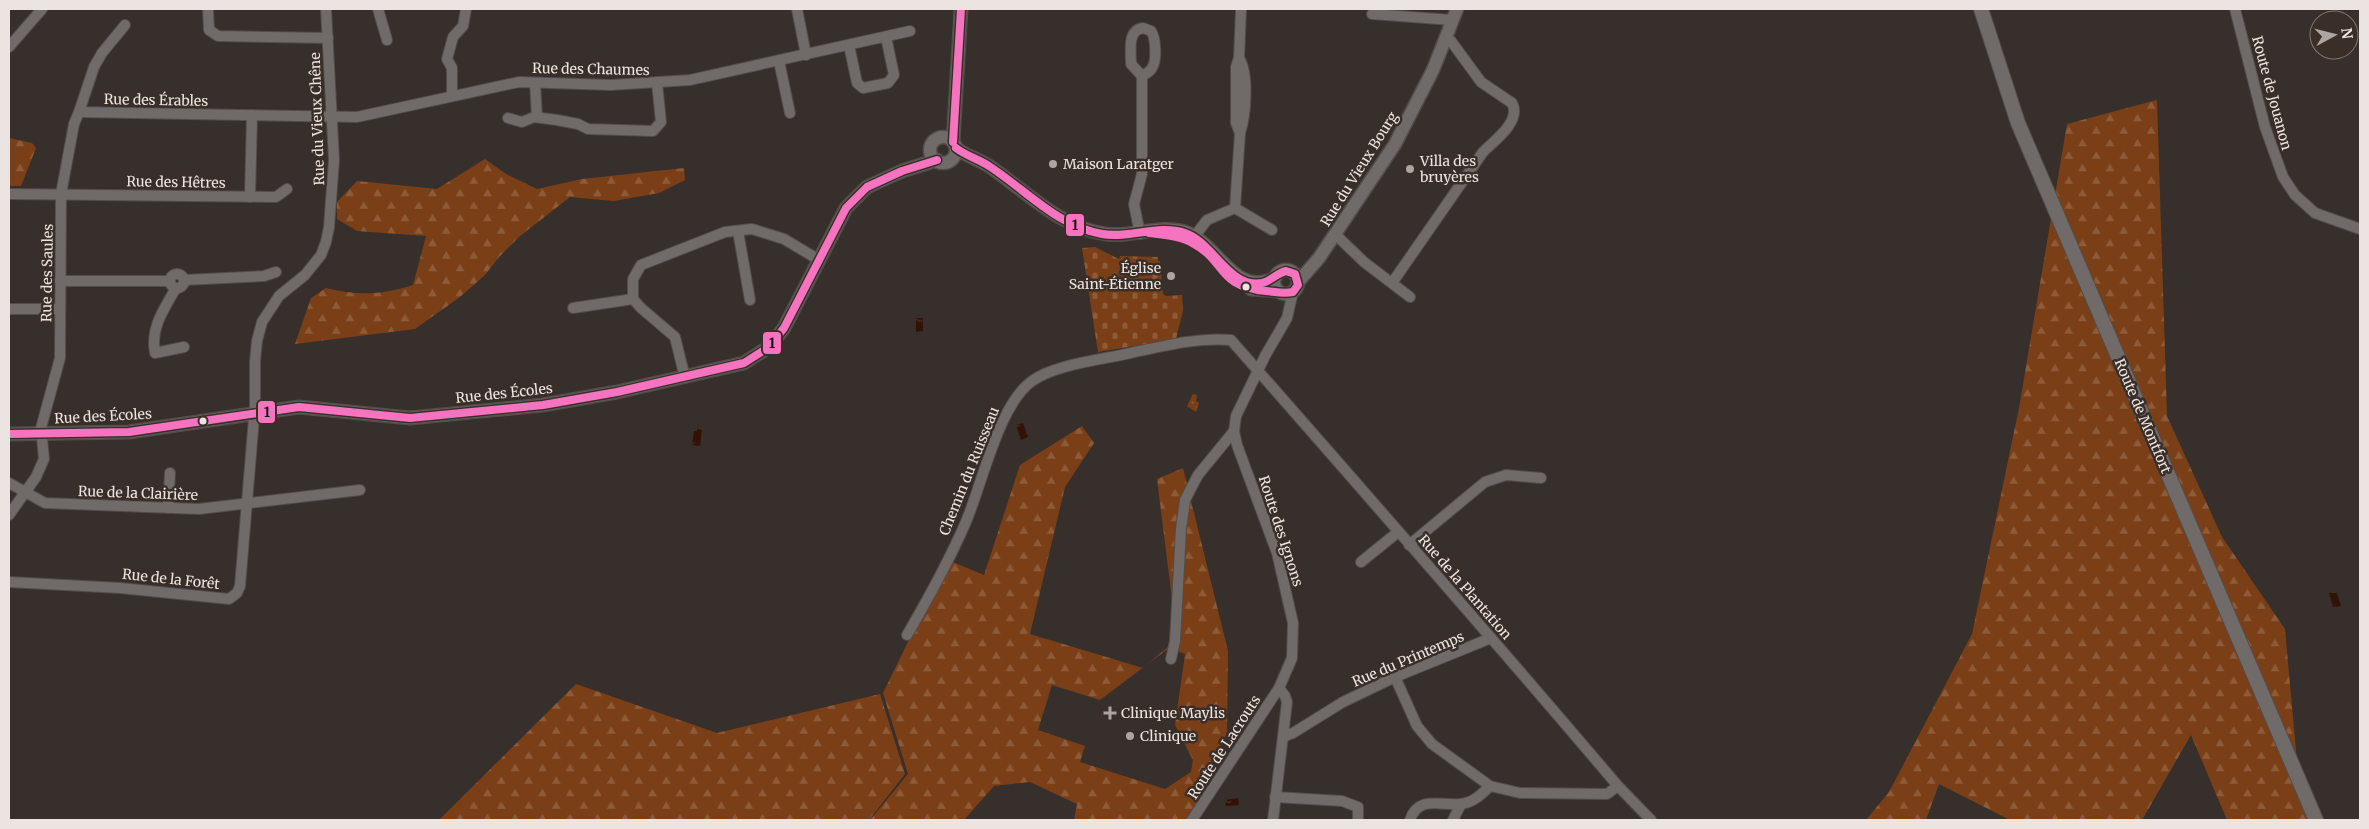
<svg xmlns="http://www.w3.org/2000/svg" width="2369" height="829" font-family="Merriweather,serif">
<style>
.forest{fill:url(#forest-firs);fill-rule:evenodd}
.cemetery{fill:url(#cemetery-stones)}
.park{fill:url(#park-dots)}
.water{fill:url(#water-ripples)}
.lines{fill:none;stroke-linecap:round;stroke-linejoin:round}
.minor-casing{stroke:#524d4a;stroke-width:12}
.tertiary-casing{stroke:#524d4a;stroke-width:15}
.secondary-casing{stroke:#524d4a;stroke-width:16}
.minor{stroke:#706a68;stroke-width:10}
.tertiary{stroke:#706a68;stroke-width:12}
.secondary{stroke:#706a68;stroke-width:14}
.bus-1-casing{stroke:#3a2e28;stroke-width:11}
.bus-1{stroke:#f673c0;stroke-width:8}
.poi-dot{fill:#aca5a1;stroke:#3a2e28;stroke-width:2}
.bus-dot{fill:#ece4e0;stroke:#3a2e28;stroke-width:2}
.labels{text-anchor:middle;stroke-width:5;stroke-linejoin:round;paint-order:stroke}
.street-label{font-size:14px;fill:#ece4e0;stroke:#3a2e28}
.poi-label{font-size:14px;fill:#ece4e0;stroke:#3a2e28;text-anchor:start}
.line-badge{stroke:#3a2e28;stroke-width:2}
.pale-badge-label{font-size:14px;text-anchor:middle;font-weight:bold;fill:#111}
</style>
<defs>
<pattern id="forest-firs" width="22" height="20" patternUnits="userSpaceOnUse" patternTransform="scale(1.25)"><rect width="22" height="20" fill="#7b3f17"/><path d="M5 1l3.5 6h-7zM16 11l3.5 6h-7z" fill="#8e5b38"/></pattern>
<pattern id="cemetery-stones" width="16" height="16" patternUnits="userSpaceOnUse" patternTransform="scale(1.25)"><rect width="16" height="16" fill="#7b3f17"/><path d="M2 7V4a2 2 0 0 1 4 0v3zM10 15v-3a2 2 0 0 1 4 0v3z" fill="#8e5b38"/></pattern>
<pattern id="park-dots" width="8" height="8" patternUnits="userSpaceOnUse" patternTransform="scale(1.25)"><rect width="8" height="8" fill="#7b3f17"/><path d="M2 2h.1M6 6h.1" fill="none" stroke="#8e5b38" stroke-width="1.8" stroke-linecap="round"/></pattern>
<pattern id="water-ripples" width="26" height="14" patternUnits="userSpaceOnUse" patternTransform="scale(1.25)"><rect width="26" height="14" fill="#321204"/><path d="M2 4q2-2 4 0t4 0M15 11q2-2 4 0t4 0" fill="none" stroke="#503428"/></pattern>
</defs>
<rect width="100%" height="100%" fill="#362f2c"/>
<g class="forest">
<polygon points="2157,100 2167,416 2222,537 2285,629 2298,773 2313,820 2227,820 2191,735 2142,820 2010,820 1939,784 1926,820 1866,820 1889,792 1972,634 2019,408 2067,124"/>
<polygon points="9,138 32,143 36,148 21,186 9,186"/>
<path d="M 485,159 L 506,174 L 537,189 L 582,179 L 684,168 L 685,180 L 659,193 L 614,201 L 570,197 L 520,236 L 499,257 L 485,275 L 460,297 L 415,329 L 295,344 L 311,298 L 326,288 C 359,296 381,295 413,285 L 426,236 L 357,231 L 337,219 L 337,202 L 357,181 L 437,189 Z"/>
<path d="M 1082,426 L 1094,443 L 1065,487 L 1030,634 L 1143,668 L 1177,639 L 1157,479 L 1183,468 L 1228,651 L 1227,732 L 1200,801 L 1188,820 L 1074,820 L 1077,804 L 1030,782 L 994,786 L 964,820 L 870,820 L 908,774 L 883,693 L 948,560 L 984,575 L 1020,465 ZM 1169,648 L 1185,654 L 1175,725 L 1193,760 L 1191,772 L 1165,789 L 1080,762 L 1085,746 L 1038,730 L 1052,685 L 1100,700 Z"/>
<polygon points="576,684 717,733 880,694 905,774 869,820 439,820"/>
</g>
<polygon class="cemetery" points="1095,247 1119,259 1120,256 1158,257 1158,261 1160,261 1163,294 1166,296 1182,295 1183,311 1176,339 1098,352 1082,248"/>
<polygon class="park" points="1193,394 1197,395 1196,401 1199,403 1196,412 1187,406"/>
<g class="water">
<polygon points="916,318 923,318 923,331 916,332"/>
<polygon points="1023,423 1028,437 1021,440 1016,425"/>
<polygon points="697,429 702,430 700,446 692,445 694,431 697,431"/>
<polygon points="2336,591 2341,606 2333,607 2329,593"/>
<polygon points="1238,798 1239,805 1226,806 1225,800"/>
</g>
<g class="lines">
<g class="minor-casing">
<g id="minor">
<polyline points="208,9 209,30 218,36 328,38"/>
<polyline points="378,9 387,40"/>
<polyline points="797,9 806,55"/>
<polyline points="2235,9 2265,127 2283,177 2295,195 2315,213 2360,229"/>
<polyline points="1372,14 1452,20"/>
<polyline points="125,25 102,53 94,67 79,112 357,117 519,82 611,85 690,80 910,31"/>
<path d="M 1143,28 L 1151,31 C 1156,38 1157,61 1152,68 C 1150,72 1145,74 1142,76 L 1131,64 C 1131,51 1127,30 1143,28 Z"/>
<polyline points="849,45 857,83 863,88 888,83 894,75 886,37"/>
<polyline points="9,47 42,9"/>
<polyline points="779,61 790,113"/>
<polyline points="535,83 537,117"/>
<polyline points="452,95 452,68 447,59 453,37 463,26 466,9"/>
<polyline points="508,118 522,122 534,117 557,120 578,124 588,129 653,131 661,122 657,83"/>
<polyline points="1240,133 1236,123 1236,67 1239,58 1241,9"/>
<polyline points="9,194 276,197 287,189"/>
<polyline points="250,197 252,115"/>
<polyline points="1235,208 1272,230"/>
<polyline points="738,231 750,300"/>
<polyline points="1140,234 1134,204 1142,174 1142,76"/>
<polyline points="1336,235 1364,262 1410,297"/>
<path d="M 1191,241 L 1207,220 L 1235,208 L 1240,133 C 1246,115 1249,73 1239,58"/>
<circle cx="177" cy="281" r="7"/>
<polyline points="184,280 264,276 276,272"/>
<polyline points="60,281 169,281"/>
<path d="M 1392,283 L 1483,152 C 1494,141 1522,121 1512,103 L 1481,82 L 1451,41 L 1446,38"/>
<path d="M 176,288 C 164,309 150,328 155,353 L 184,347"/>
<polyline points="573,308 633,299"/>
<polyline points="9,309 60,309"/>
<polyline points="685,378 675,337 641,308 633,299 633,279 641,265 725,232 752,229 784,239 819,260"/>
<polyline points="9,483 45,503 199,509 360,490"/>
<polyline points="168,508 170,473"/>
<polyline points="9,515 36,477 44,459 41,428 60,358 61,194 74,124 79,112"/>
<polyline points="1409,545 1485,482 1506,475 1541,478"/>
<polyline points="1361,562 1398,532"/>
<polyline points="9,582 120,588 229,599 237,593 240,586 255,406 255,361 257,341 262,322 279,296 305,275 321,255 326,242 329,227 334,160 326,9"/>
<path d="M 907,635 C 928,599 948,563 965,524 C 982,486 998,405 1032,381 C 1054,365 1099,360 1126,354 C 1160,347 1197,337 1231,340 C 1361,488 1491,636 1618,786 L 1651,820"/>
<polyline points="1171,659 1175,641 1181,529 1185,500 1198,475 1234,431"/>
<polyline points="1395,677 1417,726 1432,744 1490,786 1520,793 1607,794 1618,786"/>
<polyline points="1283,737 1293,733 1343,702 1395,677 1491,638"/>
<polyline points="1275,797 1342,801 1358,807 1358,820"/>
<polyline points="1192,820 1279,688 1292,658 1293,623 1277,553 1237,445 1234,431 1236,416 1265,356 1287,318 1293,292"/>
<polyline points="1273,820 1287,702 1285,696 1279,688"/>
<path d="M 1410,820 C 1418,795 1441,806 1460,804 C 1473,803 1482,794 1490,786"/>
<polyline points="1453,820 1461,804"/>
</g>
</g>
<g class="tertiary-casing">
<g id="tertiary">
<circle cx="943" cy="150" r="13"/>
<polyline points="953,142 961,9"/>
<path d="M 956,148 C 966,156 978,159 989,166 C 1026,191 1060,228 1106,234 C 1131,238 1160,224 1185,232 C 1218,243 1234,299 1275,278"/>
<circle cx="1286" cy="282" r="12"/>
<polyline points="1298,282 1319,258 1395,144 1433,70 1457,9"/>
<polyline points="1251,289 1278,291"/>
<polyline points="9,434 129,432 299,407 410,418 543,405 617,392 744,363 769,347 784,328 846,208 867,187 902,171 937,160"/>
</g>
</g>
<g class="secondary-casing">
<polyline id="secondary" points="1981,9 2018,123 2316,820"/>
</g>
<use href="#minor" class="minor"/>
<use href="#tertiary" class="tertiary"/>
<use href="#secondary" class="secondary"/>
<g class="bus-1-casing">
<g id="bus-1">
<polyline points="953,142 961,9"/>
<path d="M 956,148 C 966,156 979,159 989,166 C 1026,190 1057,226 1102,234 C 1130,239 1158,224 1185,233 C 1213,242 1229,289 1262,283 C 1271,281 1277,273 1286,271 L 1295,274 L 1298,285 L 1293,292 C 1284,294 1276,292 1266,291 C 1216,286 1227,262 1194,244 C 1181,236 1164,235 1149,233"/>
<polyline points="9,434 129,432 299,407 410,418 543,405 617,392 744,363 769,347 784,328 846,208 867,187 902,171 937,160"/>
</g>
</g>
<use href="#bus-1" class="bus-1"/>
</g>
<g class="poi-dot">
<circle cx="1053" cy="164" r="5"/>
<circle cx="1410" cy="169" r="5"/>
<circle cx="1171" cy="276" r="5"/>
<path d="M1107.5 705.5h5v5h5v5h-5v5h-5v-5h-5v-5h5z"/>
<circle cx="1130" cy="736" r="5"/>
</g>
<g class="bus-dot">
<circle cx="1246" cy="287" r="4.5"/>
<circle cx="203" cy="421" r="4.5"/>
</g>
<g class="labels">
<g class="street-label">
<text transform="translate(591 69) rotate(1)" y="5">Rue des Chaumes</text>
<text transform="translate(2272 93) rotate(75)" y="5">Route de Jouanon</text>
<text transform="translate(156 100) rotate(1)" y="5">Rue des Érables</text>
<text transform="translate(317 119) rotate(-92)" y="5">Rue du Vieux Chêne</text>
<text transform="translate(1359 169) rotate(-58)" y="5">Rue du Vieux Bourg</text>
<text transform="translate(176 182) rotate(1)" y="5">Rue des Hêtres</text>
<text transform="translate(47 273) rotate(-89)" y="5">Rue des Saules</text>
<text transform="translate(504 393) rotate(-6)" y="5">Rue des Écoles</text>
<text transform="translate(103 416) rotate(-3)" y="5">Rue des Écoles</text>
<text transform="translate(2143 416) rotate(67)" y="5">Route de Montfort</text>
<text transform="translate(969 471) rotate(-68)" y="5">Chemin du Ruisseau</text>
<text transform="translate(138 493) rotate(2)" y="5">Rue de la Clairière</text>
<text transform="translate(1281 531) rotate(72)" y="5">Route des Ignons</text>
<text transform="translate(171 579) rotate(6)" y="5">Rue de la Forêt</text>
<text transform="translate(1465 587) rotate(49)" y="5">Rue de la Plantation</text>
<text transform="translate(1408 659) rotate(-23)" y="5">Rue du Printemps</text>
<text transform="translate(1224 747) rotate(-57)" y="5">Route de Lacrouts</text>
</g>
<g class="poi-label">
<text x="1420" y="166">Villa des<tspan x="1420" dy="16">bruyères</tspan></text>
<text x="1063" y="169">Maison Laratger</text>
<text x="1161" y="273" text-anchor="end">Église<tspan x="1161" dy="16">Saint-Étienne</tspan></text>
<text x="1121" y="718">Clinique Maylis</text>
<text x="1140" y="741">Clinique</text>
</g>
</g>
<g class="line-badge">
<rect x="1065" y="213" width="20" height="24" rx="5" fill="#f673c0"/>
<rect x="762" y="331" width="20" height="24" rx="5" fill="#f673c0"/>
<rect x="257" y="400" width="19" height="24" rx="5" fill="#f673c0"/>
</g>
<g class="pale-badge-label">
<text x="1075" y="230">1</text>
<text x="772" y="348">1</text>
<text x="267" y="417">1</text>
</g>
<rect width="2369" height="829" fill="none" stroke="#ece4e0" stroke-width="20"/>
<g transform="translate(2334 35) rotate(83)"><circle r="24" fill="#3a2e28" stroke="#817772"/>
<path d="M0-4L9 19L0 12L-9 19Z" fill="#aca5a1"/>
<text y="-8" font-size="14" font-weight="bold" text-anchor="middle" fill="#ece4e0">N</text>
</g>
</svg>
